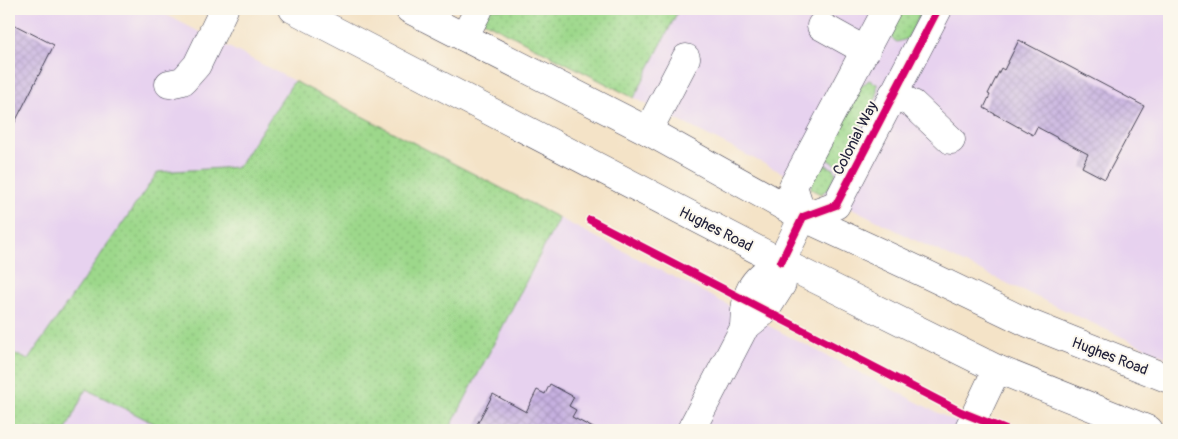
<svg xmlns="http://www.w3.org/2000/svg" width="1178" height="439" font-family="Pangolin,sans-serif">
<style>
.built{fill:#e7d2ef}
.grass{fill:url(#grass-dots);stroke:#607d63}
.building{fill:url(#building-cross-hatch)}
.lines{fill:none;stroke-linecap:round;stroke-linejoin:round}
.minor-casing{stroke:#423f50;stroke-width:29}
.major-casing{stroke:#423f50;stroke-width:29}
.minor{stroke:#fff;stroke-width:28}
.major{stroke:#fff;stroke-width:28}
.cycleway-casing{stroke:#fbf7ec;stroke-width:11}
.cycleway{stroke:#d6006c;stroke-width:8}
.labels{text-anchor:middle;stroke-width:4;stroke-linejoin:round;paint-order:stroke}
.street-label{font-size:15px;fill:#22223b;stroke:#fbf7ec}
</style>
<defs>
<pattern id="grass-dots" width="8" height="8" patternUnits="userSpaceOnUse" patternTransform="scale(1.25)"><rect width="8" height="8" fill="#9dd88b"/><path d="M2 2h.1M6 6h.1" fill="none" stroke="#87b979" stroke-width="1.8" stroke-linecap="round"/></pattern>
<pattern id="building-cross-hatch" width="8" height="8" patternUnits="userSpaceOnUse" patternTransform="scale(1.25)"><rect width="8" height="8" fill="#c6b0e0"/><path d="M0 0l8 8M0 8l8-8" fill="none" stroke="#aa97c1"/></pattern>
</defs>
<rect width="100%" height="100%" fill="#fbf7ec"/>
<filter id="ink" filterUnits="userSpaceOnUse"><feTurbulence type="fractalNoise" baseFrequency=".02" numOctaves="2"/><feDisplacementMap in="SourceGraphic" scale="10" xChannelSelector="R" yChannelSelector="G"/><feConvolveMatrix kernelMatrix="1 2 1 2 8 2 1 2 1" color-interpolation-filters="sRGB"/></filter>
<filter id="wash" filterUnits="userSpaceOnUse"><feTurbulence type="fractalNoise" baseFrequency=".0096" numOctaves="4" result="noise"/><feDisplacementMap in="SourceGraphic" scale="20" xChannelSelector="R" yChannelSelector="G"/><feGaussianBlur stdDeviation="1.12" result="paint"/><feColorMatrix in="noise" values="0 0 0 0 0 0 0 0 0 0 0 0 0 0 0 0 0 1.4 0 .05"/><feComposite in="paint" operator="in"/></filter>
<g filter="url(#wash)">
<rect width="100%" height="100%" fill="#f4e3c7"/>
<g class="built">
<polygon points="9,9 155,9 294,81 238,167 158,172 28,361 9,351"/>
<polygon points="679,9 1169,9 1169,359 919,242 634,98"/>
<polygon points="559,218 950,419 977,430 449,430"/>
<polygon points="86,389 167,430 66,430"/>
</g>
<g class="grass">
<polygon points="460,9 679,9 634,98"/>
<polygon points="902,9 923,9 907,39 897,42 890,37"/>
<polygon points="869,80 877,84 877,96 842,163 837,165 824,157 859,88"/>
<polygon points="294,81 559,218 449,430 167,430 86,389 66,430 9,430 9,351 28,360 158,172 238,167"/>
<polygon points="822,163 834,169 836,174 828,189 821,194 811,189 811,182"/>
</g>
<g id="blocks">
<g class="building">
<polygon points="9,22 54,45 9,134"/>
<polygon points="1019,40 1144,106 1105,179 1082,167 1088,154 1037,127 1033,135 984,108 990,95 988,94 1001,68 1004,70"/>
<polygon points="550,384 574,397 569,406 576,410 572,417 597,430 474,430 493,394 526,412 537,390 545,394"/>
</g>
</g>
</g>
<g filter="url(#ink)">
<use href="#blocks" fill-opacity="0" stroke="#423f50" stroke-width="1"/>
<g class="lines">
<g class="minor-casing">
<g id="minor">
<polyline points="821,26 866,51"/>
<polyline points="464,37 479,9"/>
<polyline points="169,84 183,81 197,65 224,9"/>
<polyline points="893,94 913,104 951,140"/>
<polyline points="648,131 686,58"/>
<polyline points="803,217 793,186 887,9"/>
<path d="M 744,328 C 745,293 749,280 781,262"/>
<polyline points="691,430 744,328 765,311 782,284 781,262 803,217 836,205 938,9"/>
<polyline points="968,430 997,369"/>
</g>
</g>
<g class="major-casing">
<g id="major">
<polyline points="293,9 781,262 997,369 1149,430"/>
<polyline points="409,9 648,131 803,217 924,273 1028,323 1169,379"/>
</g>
</g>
<use href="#minor" class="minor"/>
<use href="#major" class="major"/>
<g class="cycleway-casing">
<g id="cycleway">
<polyline points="590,220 961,412 1006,430"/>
<polyline points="781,262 803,217 836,205 938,9"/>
</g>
</g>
<use href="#cycleway" class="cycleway"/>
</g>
</g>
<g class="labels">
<g class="street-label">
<text transform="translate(855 138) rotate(-63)" y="5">Colonial Way</text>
<text transform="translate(716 229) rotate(27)" y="5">Hughes Road</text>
<text transform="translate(1110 356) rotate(21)" y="5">Hughes Road</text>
</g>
</g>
<rect width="1178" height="439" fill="none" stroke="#fbf7ec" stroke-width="30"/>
</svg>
